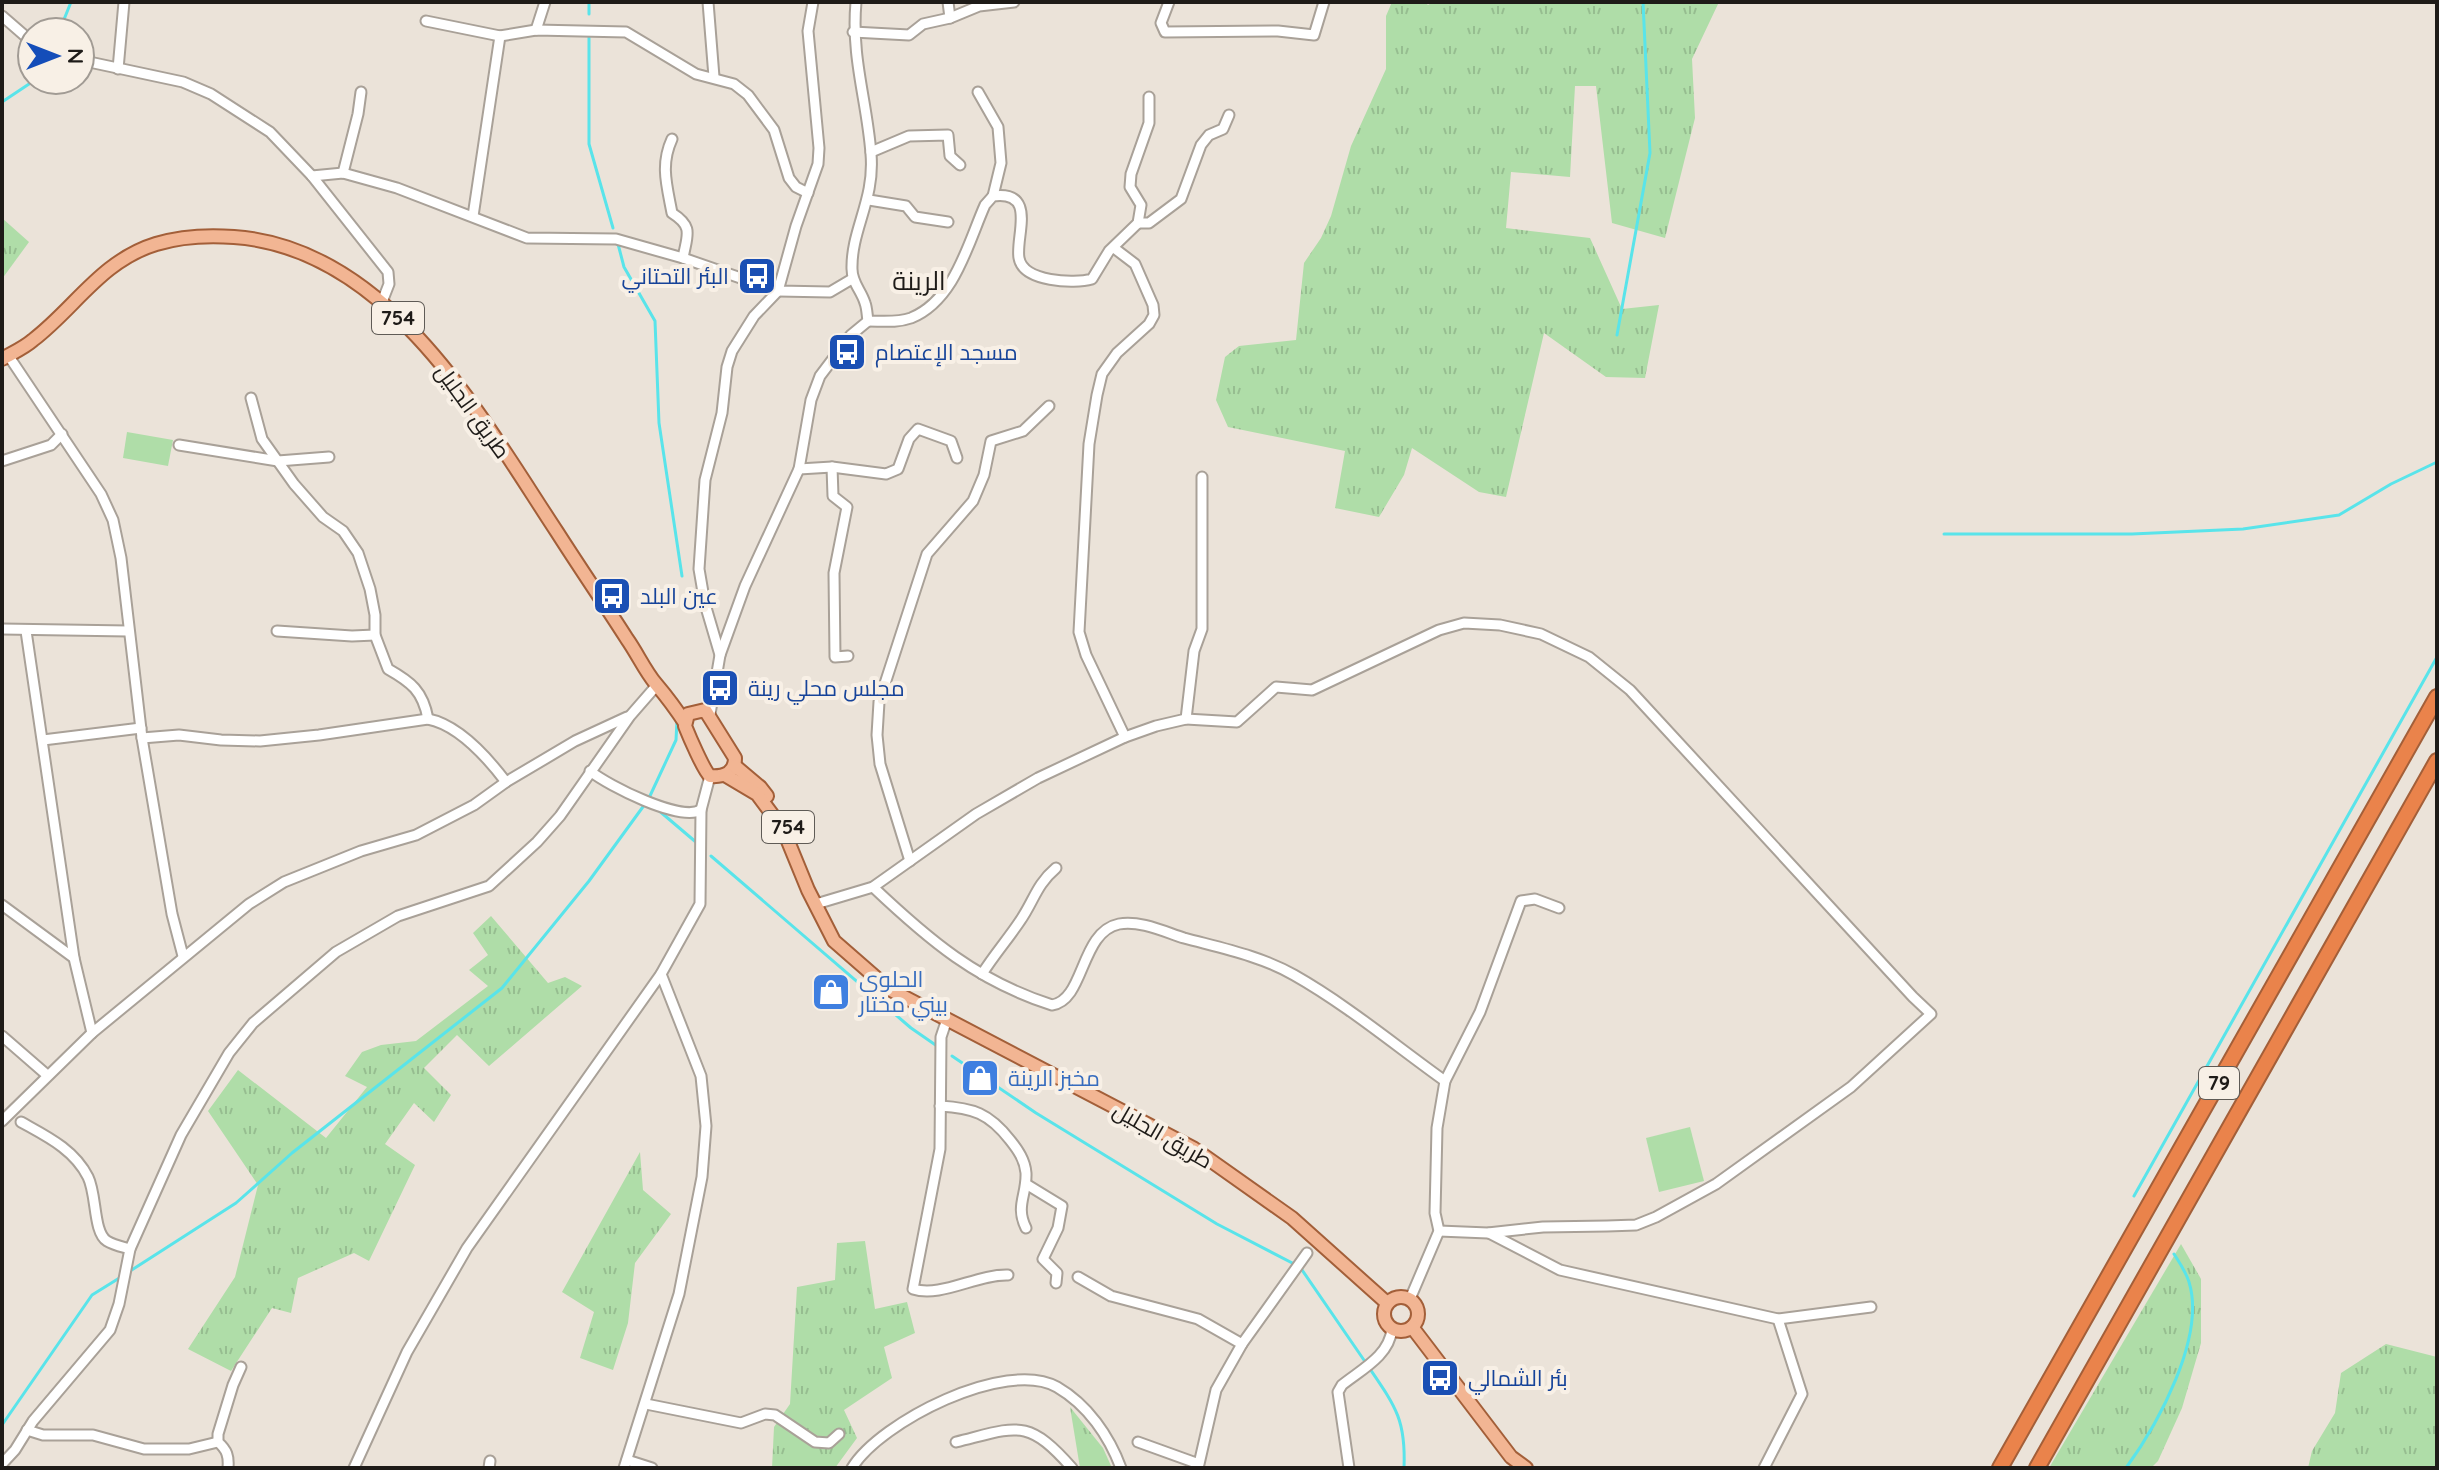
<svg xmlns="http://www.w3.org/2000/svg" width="2439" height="1470" font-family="Quicksand,Cairo,sans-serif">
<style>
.grass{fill:url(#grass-tufts)}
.pitch{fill:#afdda8}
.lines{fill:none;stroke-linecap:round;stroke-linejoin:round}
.stream{stroke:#59e4ea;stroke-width:3}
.minor-casing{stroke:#a9a198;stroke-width:13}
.major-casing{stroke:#a35f39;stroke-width:16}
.highway-casing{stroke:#a35f39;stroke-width:18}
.minor{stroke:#fff;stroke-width:9}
.major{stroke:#f2b593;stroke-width:12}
.highway{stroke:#ea834b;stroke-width:14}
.labels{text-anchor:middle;stroke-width:8;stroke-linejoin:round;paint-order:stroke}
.shield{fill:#f8f0e6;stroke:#5f5b56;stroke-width:2}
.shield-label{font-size:20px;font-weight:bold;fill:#1e1b18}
.transit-label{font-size:22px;fill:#164399;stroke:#f8f0e6;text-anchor:start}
.street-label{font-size:22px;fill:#1e1b18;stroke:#f8f0e6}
.shop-label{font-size:22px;fill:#366cbe;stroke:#f8f0e6;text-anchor:start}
.quarter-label{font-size:26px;fill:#1e1b18;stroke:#f8f0e6}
</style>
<defs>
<pattern id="grass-tufts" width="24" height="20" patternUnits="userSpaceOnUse" patternTransform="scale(2)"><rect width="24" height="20" fill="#afdda8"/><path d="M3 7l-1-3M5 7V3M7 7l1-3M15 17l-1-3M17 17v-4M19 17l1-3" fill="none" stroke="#96bd90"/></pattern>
</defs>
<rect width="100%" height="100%" fill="#ebe3d9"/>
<g class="grass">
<polygon points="1392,2 1425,2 1428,5 1433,2 1719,2 1692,59 1695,118 1665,238 1612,223 1596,86 1575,86 1570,177 1511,172 1506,228 1590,238 1622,309 1659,305 1645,378 1606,377 1544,333 1506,497 1479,492 1412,448 1404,475 1379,517 1335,508 1345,451 1228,427 1216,400 1225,357 1239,346 1296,340 1304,263 1321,238 1331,216 1351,146 1386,69 1386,16"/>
<polygon points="2,218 29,242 2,279"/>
<polygon points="491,916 548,983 565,977 582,986 489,1066 457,1035 424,1068 451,1095 434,1122 414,1103 385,1144 415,1165 369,1261 354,1253 298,1278 291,1313 272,1308 231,1371 188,1349 235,1277 258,1185 208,1111 238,1070 326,1138 367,1087 345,1076 362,1052 381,1045 416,1041 488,986 469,970 488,955 473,933"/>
<polygon points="640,1152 643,1190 671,1214 635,1263 628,1323 613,1370 580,1358 594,1312 562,1292"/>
<polygon points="865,1241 875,1309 907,1302 915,1333 884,1347 892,1378 844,1410 857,1438 835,1468 772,1468 774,1427 790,1404 797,1287 835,1280 837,1243"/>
<polygon points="2181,1244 2201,1279 2201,1343 2182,1408 2158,1461 2151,1468 2049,1468"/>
<polygon points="2386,1344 2437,1357 2437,1468 2308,1468 2312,1451 2335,1413 2341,1373"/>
<polygon points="1070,1407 1103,1448 1112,1468 1080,1468"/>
</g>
<g class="pitch">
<polygon points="127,432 173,440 168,466 123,458"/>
<polygon points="1690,1127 1704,1181 1659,1192 1646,1138"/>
</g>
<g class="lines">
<g class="stream">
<polyline points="589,2 589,14"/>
<polyline points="59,32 71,2"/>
<polyline points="589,37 589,144 613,228"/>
<polyline points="2,102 35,80"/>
<polyline points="618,244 624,267 655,321 659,423 682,576"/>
<polyline points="1617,335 1650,153 1643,2"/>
<polyline points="1944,534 2132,534 2243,529 2339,515 2391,484 2437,462"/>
<polyline points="649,798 676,740 677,720"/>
<polyline points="657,809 697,843"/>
<polyline points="711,856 911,1028 937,1046"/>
<polyline points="952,1056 1036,1113 1217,1224 1300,1267 1366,1363"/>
<polyline points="2134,1196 2437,657"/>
<polyline points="127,1273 236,1203 292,1153 502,988 589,881 645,804"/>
<path d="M 1370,1369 C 1396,1407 1406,1421 1404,1468"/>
<polyline points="2,1425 92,1295 121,1277"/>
<path d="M 2126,1468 C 2158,1424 2206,1337 2189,1282 C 2186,1272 2179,1262 2174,1254"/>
</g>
<g class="minor-casing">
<g id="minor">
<polyline points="708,2 714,77"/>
<path d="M 856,2 C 851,59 867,100 871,154 C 875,200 851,230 852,269 C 852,283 861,290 865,303 C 867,308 867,315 868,321 C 882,321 897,323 911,318 C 955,300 968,243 985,205 L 993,196 C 1038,190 1015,237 1019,258 C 1023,282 1074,284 1092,279 L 1109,251 L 1138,223 L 1141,205 L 1130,187 L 1131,174 L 1149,123 L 1149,97"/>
<polyline points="948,2 950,18"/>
<polyline points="1169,2 1161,23 1165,32 1278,31 1314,35 1324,2"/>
<polyline points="2,16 32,42"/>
<polyline points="426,21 500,36 536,30 626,32 696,74 734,84 748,95 774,130 789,178 796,187 808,193"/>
<polyline points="536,30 545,2"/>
<polyline points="853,32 909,35 923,24 950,18 979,6 1014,2"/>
<polyline points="80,60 183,82 211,94 270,132 312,176 388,272 389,284 382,302"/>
<polyline points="118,69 124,2"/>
<polyline points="978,92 998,127 1001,163 993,196"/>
<path d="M 672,139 C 660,165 667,186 672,213 C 694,227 687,235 683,258"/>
<polyline points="871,152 909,136 948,135 950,156 960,165"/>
<polyline points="343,173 358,114 361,92"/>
<polyline points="312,176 343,173 397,188 527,238 616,239 683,258 778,291 830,292 852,279"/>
<polyline points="869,200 906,206 915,217 948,222"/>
<polyline points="473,216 500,36"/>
<polyline points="1138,223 1149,223 1181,199 1201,145 1209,135 1223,129 1229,115"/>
<polyline points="8,355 101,494 113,520 121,558 142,738 172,914 183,956"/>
<path d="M 251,398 L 262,439 L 294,484 L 323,517 L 343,531 L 358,553 L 370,589 L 375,615 L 375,635 L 388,669 C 411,682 423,691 428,719"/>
<polyline points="179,445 278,461 329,457"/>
<polyline points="2,461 51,445 62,434"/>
<polyline points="832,467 833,496 847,507 834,573 835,657 848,656"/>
<polyline points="799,469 832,467 886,474 898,469 909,439 918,429 951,441 957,458"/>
<polyline points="2,629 128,631"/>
<polyline points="26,631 74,958 92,1033"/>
<polyline points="277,631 352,636 375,635"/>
<polyline points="720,655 745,586 799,469 811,400 820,376 851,335 868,321"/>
<polyline points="710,714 720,655 705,604 699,569 705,480 722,413 727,367 732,351 754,316 778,291 796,226 818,164 819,148 808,31 813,2"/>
<polyline points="1186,719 1237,722 1276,687 1312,690 1439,630 1464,623 1500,625 1541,634 1589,657 1630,690 1913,997 1931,1014 1851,1087 1716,1184 1656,1217 1636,1225 1607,1226 1543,1227 1488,1233 1439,1231"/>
<polyline points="1125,737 1156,726 1186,719 1194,651 1202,629 1202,477"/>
<path d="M 142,738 L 179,735 L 221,740 L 260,741 L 319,735 L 428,719 C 459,725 487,757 506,782"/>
<polyline points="43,740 141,728"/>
<path d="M 590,771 C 609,786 680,822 701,810"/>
<polyline points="910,861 880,764 877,735 879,702 927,554 973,501 984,475 991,441 1023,431 1049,406"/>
<path d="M 873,887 C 929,940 977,981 1052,1005 C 1085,1000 1080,932 1119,924 C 1140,920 1165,932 1184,938 C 1221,948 1261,956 1294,975 C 1347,1005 1396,1046 1445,1081"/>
<polyline points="816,904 873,887 976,814 1038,778 1125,737 1086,655 1079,632 1089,444 1097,395 1102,374 1117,353 1149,324 1154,315 1153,305 1135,264 1114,248"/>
<polyline points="2,905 74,958"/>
<path d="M 982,974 C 994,955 1008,939 1020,921 C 1034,901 1036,885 1056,868"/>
<path d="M 947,1019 L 941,1037 L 940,1149 L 913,1289 C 941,1298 977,1274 1008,1275"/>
<polyline points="2,1036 47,1075"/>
<path d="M 940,1106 C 973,1108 989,1113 1010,1140 C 1018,1150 1025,1160 1026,1173 C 1027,1195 1015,1206 1026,1228"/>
<polyline points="2,1121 92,1033 249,904 284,882 361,851 416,835 474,805 506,782 575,741 627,717"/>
<path d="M 21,1122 C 46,1136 74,1149 88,1177 C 97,1195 93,1232 107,1241 C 113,1245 123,1247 130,1249"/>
<polyline points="1026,1184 1062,1206 1058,1228 1043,1259 1057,1273 1056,1283"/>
<polyline points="1489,1233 1560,1270 1778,1319 1871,1307"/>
<polyline points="1078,1277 1111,1296 1198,1319 1242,1344"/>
<polyline points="1410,1299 1439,1231 1435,1213 1437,1128 1445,1081 1480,1012 1521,901 1535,899 1559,908"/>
<polyline points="646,1404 741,1423 765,1414 775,1415 815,1442 829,1443 839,1434"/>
<polyline points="27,1430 43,1435 93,1435 144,1449 189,1449 218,1442"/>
<path d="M 956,1442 C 1017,1427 1027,1417 1072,1468"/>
<polyline points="1138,1442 1199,1464 1216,1390 1242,1344 1307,1253"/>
<polyline points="627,1460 652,1468"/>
<polyline points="2,1464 15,1450 33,1421 110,1330 119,1304 130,1249 181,1135 229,1053 253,1023 336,952 398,916 489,886 537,842 560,816 630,716 657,685"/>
<path d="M 228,1468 C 229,1456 227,1450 218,1442 L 218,1434 L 233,1385 L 241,1367"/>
<polyline points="354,1468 407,1352 467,1248 661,974 700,904 701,810 710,776"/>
<polyline points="489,1468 490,1461"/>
<polyline points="624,1468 679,1294 702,1177 706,1126 701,1076 661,974"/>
<path d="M 852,1468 C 880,1422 1006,1358 1057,1387 C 1088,1405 1109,1436 1121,1468"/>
<path d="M 1349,1468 L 1338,1392 L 1342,1385 C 1362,1369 1389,1356 1392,1329"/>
<polyline points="1764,1468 1802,1394 1778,1319"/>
</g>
</g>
<g class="major-casing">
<g id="major">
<path d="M 2,359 C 12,353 24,348 33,340 C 75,308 101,261 156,244 C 182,236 207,235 234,237 C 389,248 481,417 557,532 C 580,568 604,603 627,639 C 637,653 645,671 656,684 C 667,697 676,709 685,723"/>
<path d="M 705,710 L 735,758 C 735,773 724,777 710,776 C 704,771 689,736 685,726 L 688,714 Z"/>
<polyline points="735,766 760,787 767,796"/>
<polyline points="725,775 757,794 783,829 808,890 834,941 889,989 1193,1148 1292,1218 1387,1303"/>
<circle cx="1401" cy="1314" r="17"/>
<polyline points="1412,1327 1511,1457 1526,1468"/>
</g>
</g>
<g class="highway-casing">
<g id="highway">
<polyline points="2000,1468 2437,697"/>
<polyline points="2037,1468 2437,761"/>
</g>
</g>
<use href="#minor" class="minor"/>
<use href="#major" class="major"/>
<use href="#highway" class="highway"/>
</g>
<defs>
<g id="bus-square" transform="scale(2)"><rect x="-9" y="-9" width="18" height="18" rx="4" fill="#1a4fb4" stroke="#f8f0e6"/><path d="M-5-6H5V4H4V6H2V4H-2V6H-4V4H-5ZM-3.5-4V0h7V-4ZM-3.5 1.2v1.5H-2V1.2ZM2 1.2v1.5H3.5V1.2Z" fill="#fff"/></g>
<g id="shop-square" transform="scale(2)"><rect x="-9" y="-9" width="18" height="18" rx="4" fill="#3f7fe0" stroke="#f8f0e6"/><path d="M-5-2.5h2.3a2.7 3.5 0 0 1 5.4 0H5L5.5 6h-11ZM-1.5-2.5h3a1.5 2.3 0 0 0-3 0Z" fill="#fff"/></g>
</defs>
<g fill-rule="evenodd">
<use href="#bus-square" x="757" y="276"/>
<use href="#bus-square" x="847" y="352"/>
<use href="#bus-square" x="612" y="596"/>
<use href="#bus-square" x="720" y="688"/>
<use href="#shop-square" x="831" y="992"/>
<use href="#shop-square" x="980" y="1078"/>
<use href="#bus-square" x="1440" y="1378"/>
</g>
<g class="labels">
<g class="shield">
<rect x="372" y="302" width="52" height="32" rx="6"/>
<rect x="762" y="811" width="52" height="32" rx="6"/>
<rect x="2199" y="1067" width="40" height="32" rx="6"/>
</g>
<g class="shield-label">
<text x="398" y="325">754</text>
<text x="788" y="834">754</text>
<text x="2219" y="1090">79</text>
</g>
<g class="transit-label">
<text x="729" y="284" text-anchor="end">البئر التحتاني</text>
<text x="875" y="360">مسجد الإعتصام</text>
<text x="640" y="604">عين البلد</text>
<text x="748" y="696">مجلس محلي رينة</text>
<text x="1468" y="1386">بئر الشمالي</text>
</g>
<g class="street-label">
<text transform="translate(473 411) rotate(54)" y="8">طريق الجليل</text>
<text transform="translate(1163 1135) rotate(30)" y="8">طريق الجليل</text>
</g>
<g class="shop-label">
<text x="859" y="987">الحلوى<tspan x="859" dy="25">بيني مختار</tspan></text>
<text x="1008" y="1086">مخبز الرينة</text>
</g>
<g class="quarter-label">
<text x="919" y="290">الرينة</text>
</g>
</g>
<rect width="2439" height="1470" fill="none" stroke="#1e1b18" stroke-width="8"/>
<g transform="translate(56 56) rotate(90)"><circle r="38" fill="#f8f0e6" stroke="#a19b94" stroke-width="2"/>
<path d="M0-6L14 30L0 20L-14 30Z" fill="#144db9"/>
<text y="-12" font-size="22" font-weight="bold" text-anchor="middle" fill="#1e1b18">N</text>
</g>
</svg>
